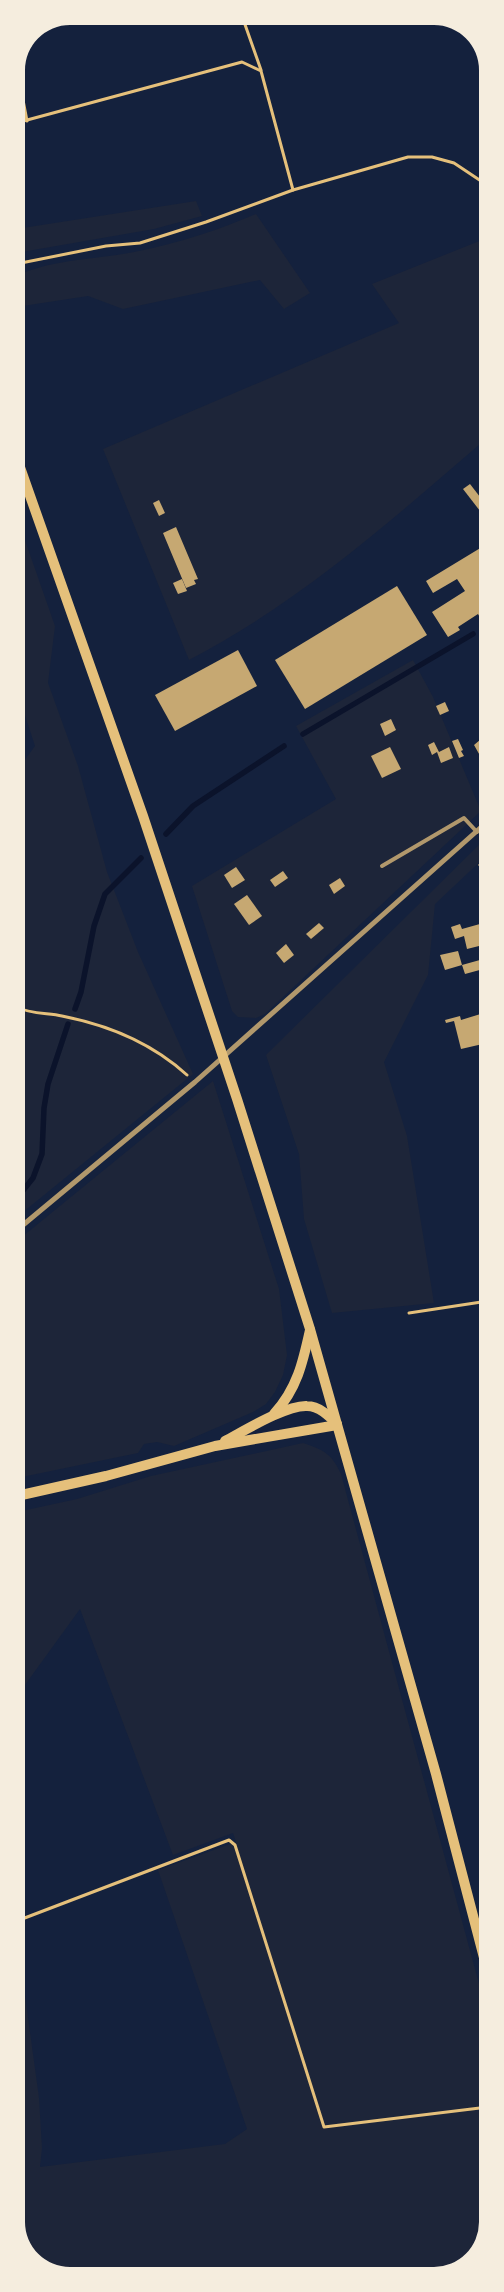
<svg xmlns="http://www.w3.org/2000/svg" width="504" height="2292" font-family="Georgia,serif">
<style>
.green{fill:#1d2539}
.lines{fill:none;stroke-linecap:round;stroke-linejoin:round}
.stream{stroke:#0b132b;stroke-width:5.5}
.building{fill:#c6a872}
.path{stroke:#e5c07b;stroke-width:3}
.service{stroke:#b1986c;stroke-width:4}
.minor{stroke:#b1986c;stroke-width:5}
.secondary{stroke:#e5c07b;stroke-width:10}
</style>
<rect width="100%" height="100%" fill="#14213d"/>
<g class="green">
<polygon points="196,201 202,216 154,229 16,253 16,229"/>
<path d="M 256,214 L 310,293 L 284,309 L 260,280 L 123,309 L 88,296 L 16,307 L 16,276 C 55,258 98,260 139,251 C 179,243 218,230 256,214 Z"/>
<path d="M 487,238 L 487,438 C 393,519 299,603 189,660 L 103,449 L 399,323 L 372,284 Z"/>
<polygon points="16,524 21,529 55,626 48,683 78,766 107,872 138,952 193,1074 17,1217 16,1076 20,1023 16,1022 16,772 35,746 16,688"/>
<polygon points="413,660 433,697 481,811 265,1014 256,1018 238,1017 232,1011 192,886 336,799 296,726"/>
<polygon points="487,837 487,855 435,904 428,975 384,1062 407,1136 434,1303 332,1313 304,1219 299,1154 266,1055"/>
<polygon points="213,1081 279,1289 287,1355 283,1375 275,1392 266,1404 253,1412 174,1446 157,1442 144,1444 138,1453 17,1478 17,1241"/>
<path d="M 303,1443 C 324,1450 332,1454 341,1474 L 488,2017 L 488,2222 L 474,2258 L 441,2275 L 64,2275 L 32,2260 L 17,2229 L 24,2099 L 17,2043 L 17,1937 L 39,2098 L 42,2148 L 40,2167 L 225,2144 L 247,2129 L 158,1870 L 236,1842 L 233,1833 L 173,1855 L 80,1609 L 17,1696 L 17,1512 L 77,1499 L 151,1476 Z"/>
</g>
<g class="lines">
<g class="stream">
<polyline points="303,734 473,634"/>
<polyline points="166,834 193,806 284,746"/>
<polyline points="75,1009 81,992 94,926 105,894 141,858"/>
<polyline points="17,1198 33,1178 42,1154 44,1108 48,1084 68,1024"/>
</g>
</g>
<g class="building">
<polygon points="470,484 487,506 487,520 463,489"/>
<polygon points="159,500 165,513 159,516 153,503"/>
<polygon points="176,527 198,579 194,580 196,584 186,588 163,533"/>
<polygon points="487,544 487,618 482,621 478,614 458,627 460,630 448,637 432,612 465,591 457,579 433,593 426,581"/>
<polygon points="182,579 187,591 178,594 173,583"/>
<polygon points="397,586 427,635 305,709 275,660"/>
<polygon points="238,650 257,686 175,731 155,695"/>
<polygon points="445,702 449,711 440,715 436,706"/>
<polygon points="391,719 396,730 385,736 380,724"/>
<polygon points="487,730 487,768 474,745 487,734 485,732"/>
<polygon points="458,739 463,750 461,751 464,756 459,758 452,741"/>
<polygon points="434,742 439,752 449,747 453,758 441,763 437,752 432,755 428,745"/>
<polygon points="390,747 401,769 382,778 371,756"/>
<polygon points="487,855 487,874 478,865"/>
<polygon points="236,867 245,880 232,888 224,875"/>
<polygon points="283,871 288,878 275,887 270,880"/>
<polygon points="340,878 345,886 334,894 329,885"/>
<polygon points="247,895 262,916 249,925 234,904"/>
<polygon points="487,922 487,944 467,949 464,936 455,939 451,927 460,924 462,929"/>
<polygon points="319,923 324,928 311,939 306,934"/>
<polygon points="286,944 294,955 284,963 276,953"/>
<polygon points="458,951 462,965 445,970 440,955"/>
<polygon points="487,958 487,968 465,974 462,965"/>
<polygon points="487,1012 487,1043 461,1049 454,1021 446,1023 445,1020 460,1016 461,1020"/>
<polygon points="487,1073 487,1092 482,1093 479,1075"/>
<polygon points="487,1147 487,1156 481,1157 480,1149"/>
</g>
<g class="lines">
<g class="path">
<polyline points="242,16 261,70"/>
<polyline points="17,68 27,121"/>
<polyline points="16,123 242,62 261,71 293,190"/>
<polyline points="16,264 106,246 140,243 206,222 293,190 408,157 432,157 454,163 487,185"/>
<path d="M 16,1007 C 30,1014 48,1013 62,1016 C 108,1025 152,1043 187,1075"/>
<polyline points="409,1313 488,1301"/>
<polyline points="488,1793 485,1839 488,1880"/>
<polyline points="17,1918 22,1919 229,1840 235,1845 324,2127 488,2107"/>
<polyline points="17,2085 17,2161"/>
</g>
<polyline class="service" points="382,866 464,818 477,832"/>
<polyline class="minor" points="17,1230 195,1082 487,822"/>
<g class="secondary">
<polyline points="16,456 143,816 237,1099 310,1329 436,1774 488,1973"/>
<path d="M 274,1414 C 297,1389 303,1362 310,1330"/>
<path d="M 225,1441 C 244,1431 286,1405 307,1406 C 319,1406 329,1416 337,1424"/>
<polyline points="17,1496 106,1476 215,1446 337,1425"/>
</g>
</g>
<path d="M0 0H504V2292H0ZM70 25H434A45 45 0 0 1 479 70V2222A45 45 0 0 1 434 2267H70A45 45 0 0 1 25 2222V70A45 45 0 0 1 70 25Z" fill="#f5edde" fill-rule="evenodd"/>
</svg>
